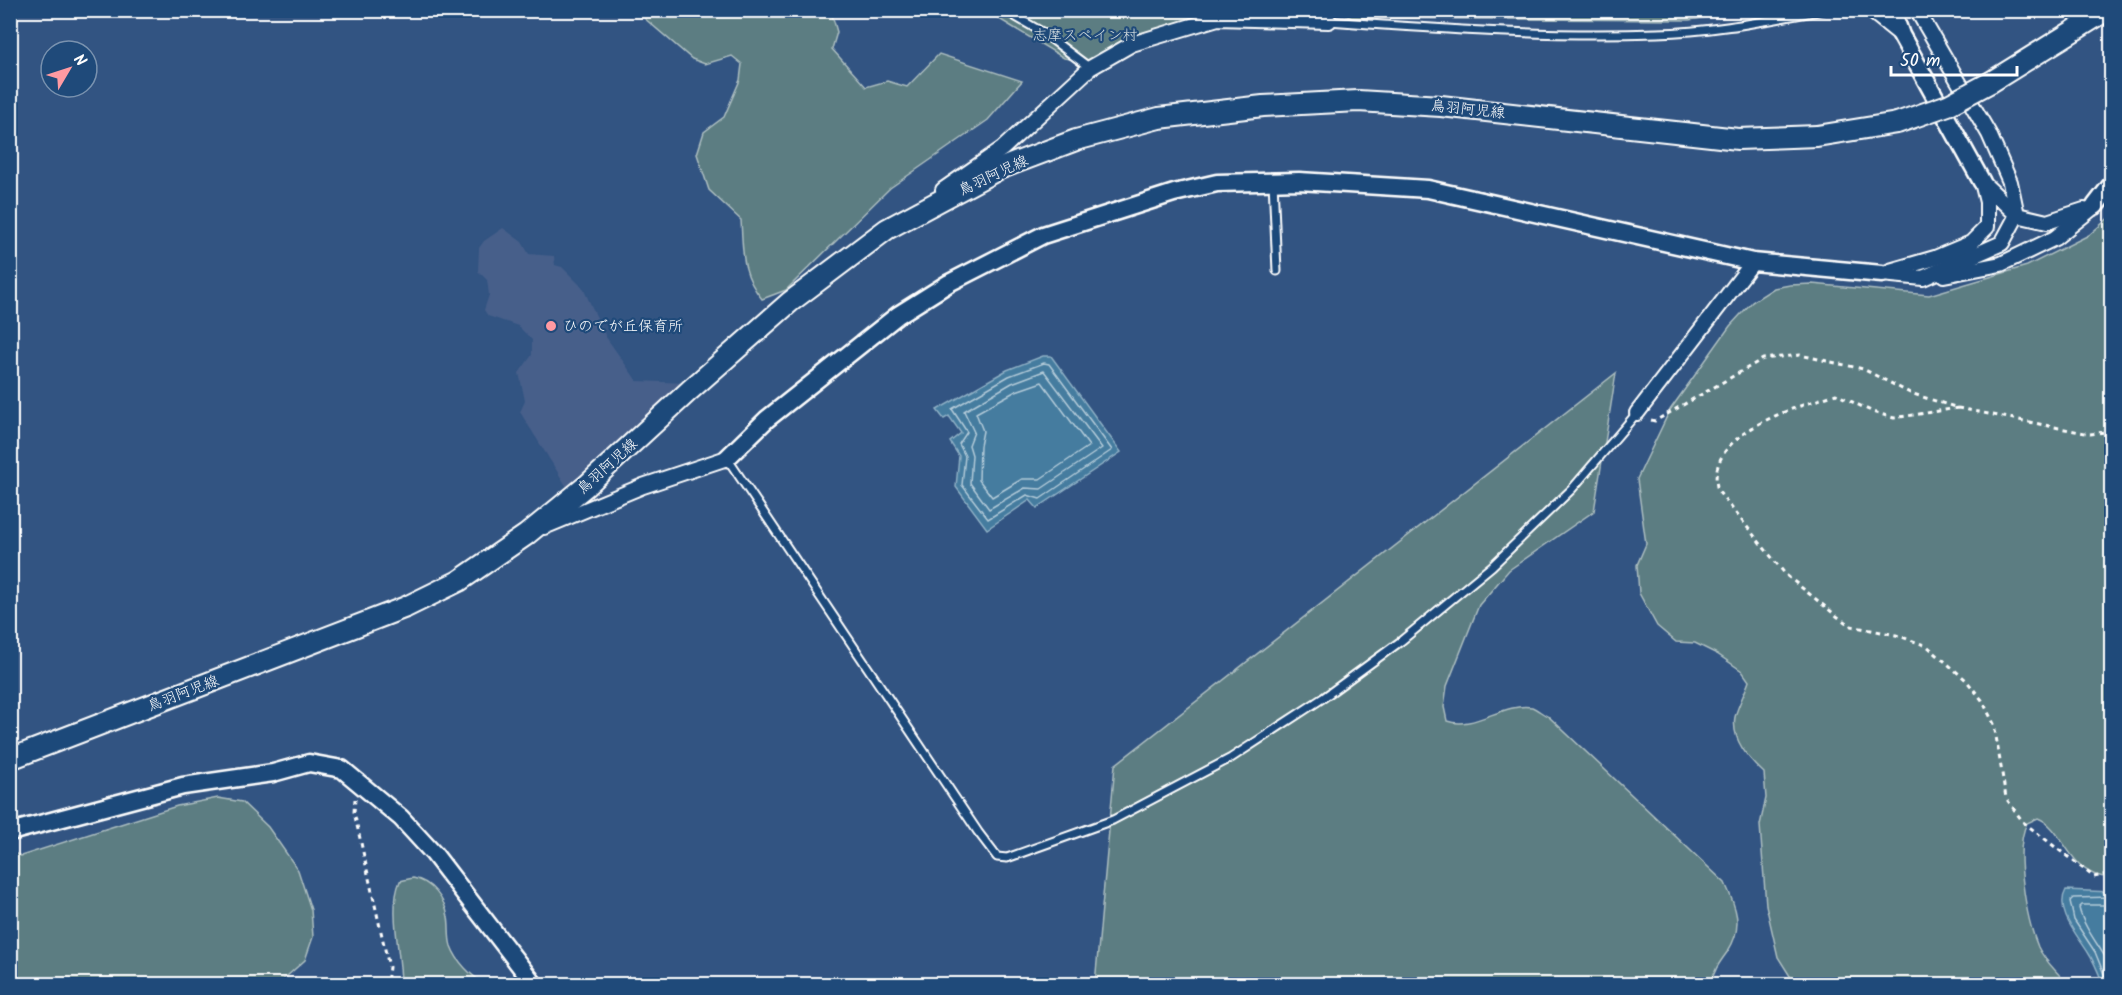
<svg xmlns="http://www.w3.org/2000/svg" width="2122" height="995" font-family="Kalam,'Klee One',sans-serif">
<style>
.built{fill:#465f8a}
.green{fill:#5b7d82;stroke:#adbec0;stroke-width:1.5}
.water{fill:#447c9f;stroke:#8fb0c5;stroke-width:1.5}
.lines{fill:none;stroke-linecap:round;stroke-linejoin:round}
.shore{stroke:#b4cbd9;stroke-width:1.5}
.service-casing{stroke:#fff;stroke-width:11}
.minor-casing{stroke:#fff;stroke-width:18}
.tertiary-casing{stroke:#fff;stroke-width:21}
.secondary-casing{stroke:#fff;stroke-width:24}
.path{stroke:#fff;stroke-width:3;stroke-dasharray:4.5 4.5;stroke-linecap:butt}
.service{stroke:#1f4a7a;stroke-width:7}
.minor{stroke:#1f4a7a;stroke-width:14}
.tertiary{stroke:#1f4a7a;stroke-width:16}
.secondary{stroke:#1f4a7a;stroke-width:20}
.secondary-bridge-casing{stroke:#fff;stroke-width:24;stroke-linecap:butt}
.secondary-bridge{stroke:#1f4a7a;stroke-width:20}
.poi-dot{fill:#ff9aa2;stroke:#1f4a7a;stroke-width:2}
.labels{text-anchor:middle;stroke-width:4.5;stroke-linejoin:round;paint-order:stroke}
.park-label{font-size:15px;fill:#d6dee0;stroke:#1f4a7a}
.street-label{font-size:15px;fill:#fff;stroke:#1f4a7a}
.poi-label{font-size:15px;fill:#fff;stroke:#1f4a7a;text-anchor:start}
</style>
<rect width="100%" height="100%" fill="#325482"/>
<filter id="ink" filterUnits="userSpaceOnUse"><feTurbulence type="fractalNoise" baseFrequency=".0167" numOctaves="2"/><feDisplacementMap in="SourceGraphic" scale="12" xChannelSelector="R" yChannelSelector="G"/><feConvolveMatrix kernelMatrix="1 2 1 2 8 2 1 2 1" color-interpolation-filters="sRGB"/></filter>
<g filter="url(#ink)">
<polygon class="built" points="503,228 522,242 529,254 554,256 555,265 562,267 583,288 606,337 637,381 688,383 570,492 520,412 525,401 519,373 532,355 532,340 518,326 488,316 484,310 489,295 487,280 478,271 479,248 484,241"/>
<g class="green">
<path d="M 636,11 L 831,11 L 837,32 L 832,49 L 866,87 L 887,81 L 907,87 L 939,54 L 1022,81 L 988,120 L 890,188 L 786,290 L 762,299 C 741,274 743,251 741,220 L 709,190 L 697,154 L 704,132 L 724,117 L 740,80 L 742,64 L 732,56 L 705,64 L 692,59 Z"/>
<polygon points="986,11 1209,11 1088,62 1064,58"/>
<polygon points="1231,11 1747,11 1689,20 1352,18 1339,12 1316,18"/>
<path d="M 2111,216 L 2111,877 C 2070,879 2065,828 2038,818 L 2027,823 C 2013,849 2027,921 2038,947 C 2045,962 2058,972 2067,984 L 1795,984 L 1778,957 L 1766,905 L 1760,825 L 1766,798 L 1764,773 C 1749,759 1731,740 1735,717 C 1738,705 1745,693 1749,681 L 1742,671 L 1717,654 L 1695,643 L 1676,642 L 1657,626 L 1639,593 L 1637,565 L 1646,544 L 1637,479 L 1670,410 L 1730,326 L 1752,302 L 1774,288 L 1790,285 L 1812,284 L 1929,295 L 2027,266 L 2089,235 Z"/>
<path d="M 1616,373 L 1594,511 L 1509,570 L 1479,605 L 1447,686 L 1444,707 L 1447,721 C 1474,731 1503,702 1532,707 C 1537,709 1544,715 1549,717 L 1725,883 C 1736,907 1744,926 1728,951 C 1720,962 1713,971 1711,984 L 1476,984 L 1472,982 L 1460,984 L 1095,984 L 1115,765 Z"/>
<polygon points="218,798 242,802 268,827 298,870 311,910 313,937 305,960 278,984 11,984 11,852 21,856 177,806"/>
<path d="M 413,878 C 431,881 445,899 448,917 C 450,927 448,937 451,946 C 457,962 471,976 485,984 L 401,984 C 401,952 388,909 400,881 Z"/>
</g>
<g class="water">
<polygon points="1043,356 1051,356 1121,452 1037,508 1030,500 987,529 956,487 959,456 950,442 961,433 949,416 944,419 937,410 1007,370"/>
<path d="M 2066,890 L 2111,892 L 2111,984 L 2103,984 C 2099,974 2095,963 2089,954 C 2079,937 2054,911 2066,890 Z"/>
</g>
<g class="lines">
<g class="shore">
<polygon points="1044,363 1049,364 1112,450 1040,499 1027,495 988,519 962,485 965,456 959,444 967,432 952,409 1009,376"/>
<polygon points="1044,371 1102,448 1041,489 1025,488 989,509 970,483 972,455 969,445 974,432 964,411 1012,383"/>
<polygon points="1042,382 1089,446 1040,479 1022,479 992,497 979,480 980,446 983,431 976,413 1016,391"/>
<path d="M 2112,905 L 2082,905 L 2079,908 C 2084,929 2102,949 2112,969"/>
<polyline points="2108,984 2095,952 2074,920 2070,901 2073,898 2112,897"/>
</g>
<g class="service-casing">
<g id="service">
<polyline points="1004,10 1042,32 1090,68"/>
<path d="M 1329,10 L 1329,21 C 1438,29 1548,37 1657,33 C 1713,32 1769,20 1824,10"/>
<polyline points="1273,181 1277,271"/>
<polyline points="727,458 978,832 997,857 1007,858 1113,820 1231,758 1323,698 1401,641 1492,566 1572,489 1637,413"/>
</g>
</g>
<g class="minor-casing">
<g id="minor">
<polyline points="1870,10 1901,35"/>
<polyline points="1982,182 2017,215 2047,222 2084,210"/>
<polyline points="943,190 1002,149 1090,68 1132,44 1218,18 1329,21"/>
<polyline points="1890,271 1935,258 1971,243 1987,227 1987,202 1982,182"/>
<polyline points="1882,274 1923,278 2002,243 2017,215 2010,182 1989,134 1917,10"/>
<polyline points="1944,275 2001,264 2055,238 2095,206"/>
<polyline points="1637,413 1753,262"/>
<polyline points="544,527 643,486 727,458"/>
</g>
</g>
<g class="tertiary-casing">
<g id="tertiary">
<polyline points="1892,10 1901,35 1982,182"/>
<polyline points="2095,206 2112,184"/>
<polyline points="727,458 767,419 898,315 949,283 1043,235 1174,193 1217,183 1299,181 1428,189 1753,262 1882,274"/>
<polyline points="10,832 183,786 273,773 309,763 342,769 401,818 434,854 534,984"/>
</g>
</g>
<g class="secondary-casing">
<g id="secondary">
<polyline points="1991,82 2107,10"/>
<polyline points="10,759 406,607 459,581 526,535 586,486 690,390 790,302 887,229 999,169 1076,140 1159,118 1263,106 1358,101 1441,106 1738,139 1817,136 1897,123"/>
</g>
</g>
<g class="path">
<path d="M 1958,408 L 1894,418 L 1873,412 L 1836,394 C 1794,408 1702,433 1718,491 L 1786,575 L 1838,617 L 1851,626 L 1896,635 L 1927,646 L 1966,680 L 1982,700 L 1994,724 L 2006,798 L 2023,822 L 2094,877 L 2112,873"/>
<polyline points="1651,420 1655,421 1763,359 1800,355 1863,369 1910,393 1958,408 2090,434 2112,431"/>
<polyline points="355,799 354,812 389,967 387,984"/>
<polyline points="10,961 17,984"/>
</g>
<use href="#service" class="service"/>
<use href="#minor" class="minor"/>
<use href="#tertiary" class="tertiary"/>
<use href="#secondary" class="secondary"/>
<g class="secondary-bridge-casing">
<polyline id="secondary-bridge" points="1897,123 1948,105 1991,82"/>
</g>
<use href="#secondary-bridge" class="secondary-bridge"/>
</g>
</g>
<circle class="poi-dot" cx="551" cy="326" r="6"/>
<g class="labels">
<g class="park-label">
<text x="1085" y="40">志摩スペイン村</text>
</g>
<g class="street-label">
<text transform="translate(1468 109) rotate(6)" y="5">鳥羽阿児線</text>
<text transform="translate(993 175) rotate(-25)" y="5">鳥羽阿児線</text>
<text transform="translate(607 466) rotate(-42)" y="5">鳥羽阿児線</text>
<text transform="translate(183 693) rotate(-21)" y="5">鳥羽阿児線</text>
</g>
<g class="poi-label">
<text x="563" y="331">ひのでが丘保育所</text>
</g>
</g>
<rect width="2122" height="995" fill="none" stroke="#1f4a7a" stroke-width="36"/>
<rect x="18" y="18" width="2086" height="959" fill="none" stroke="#fff" stroke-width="2" filter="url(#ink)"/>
<g transform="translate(69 69) rotate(51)"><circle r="28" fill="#1f4a7a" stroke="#7992af" stroke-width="1.5"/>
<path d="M0-4.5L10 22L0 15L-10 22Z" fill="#ff9aa2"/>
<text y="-9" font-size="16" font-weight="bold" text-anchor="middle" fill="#ffffff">N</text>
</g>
<path d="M1891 66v9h126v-9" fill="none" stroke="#ffffff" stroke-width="3"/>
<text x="1900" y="66" font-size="18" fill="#ffffff" stroke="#1f4a7a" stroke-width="4.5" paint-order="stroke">50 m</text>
</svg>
